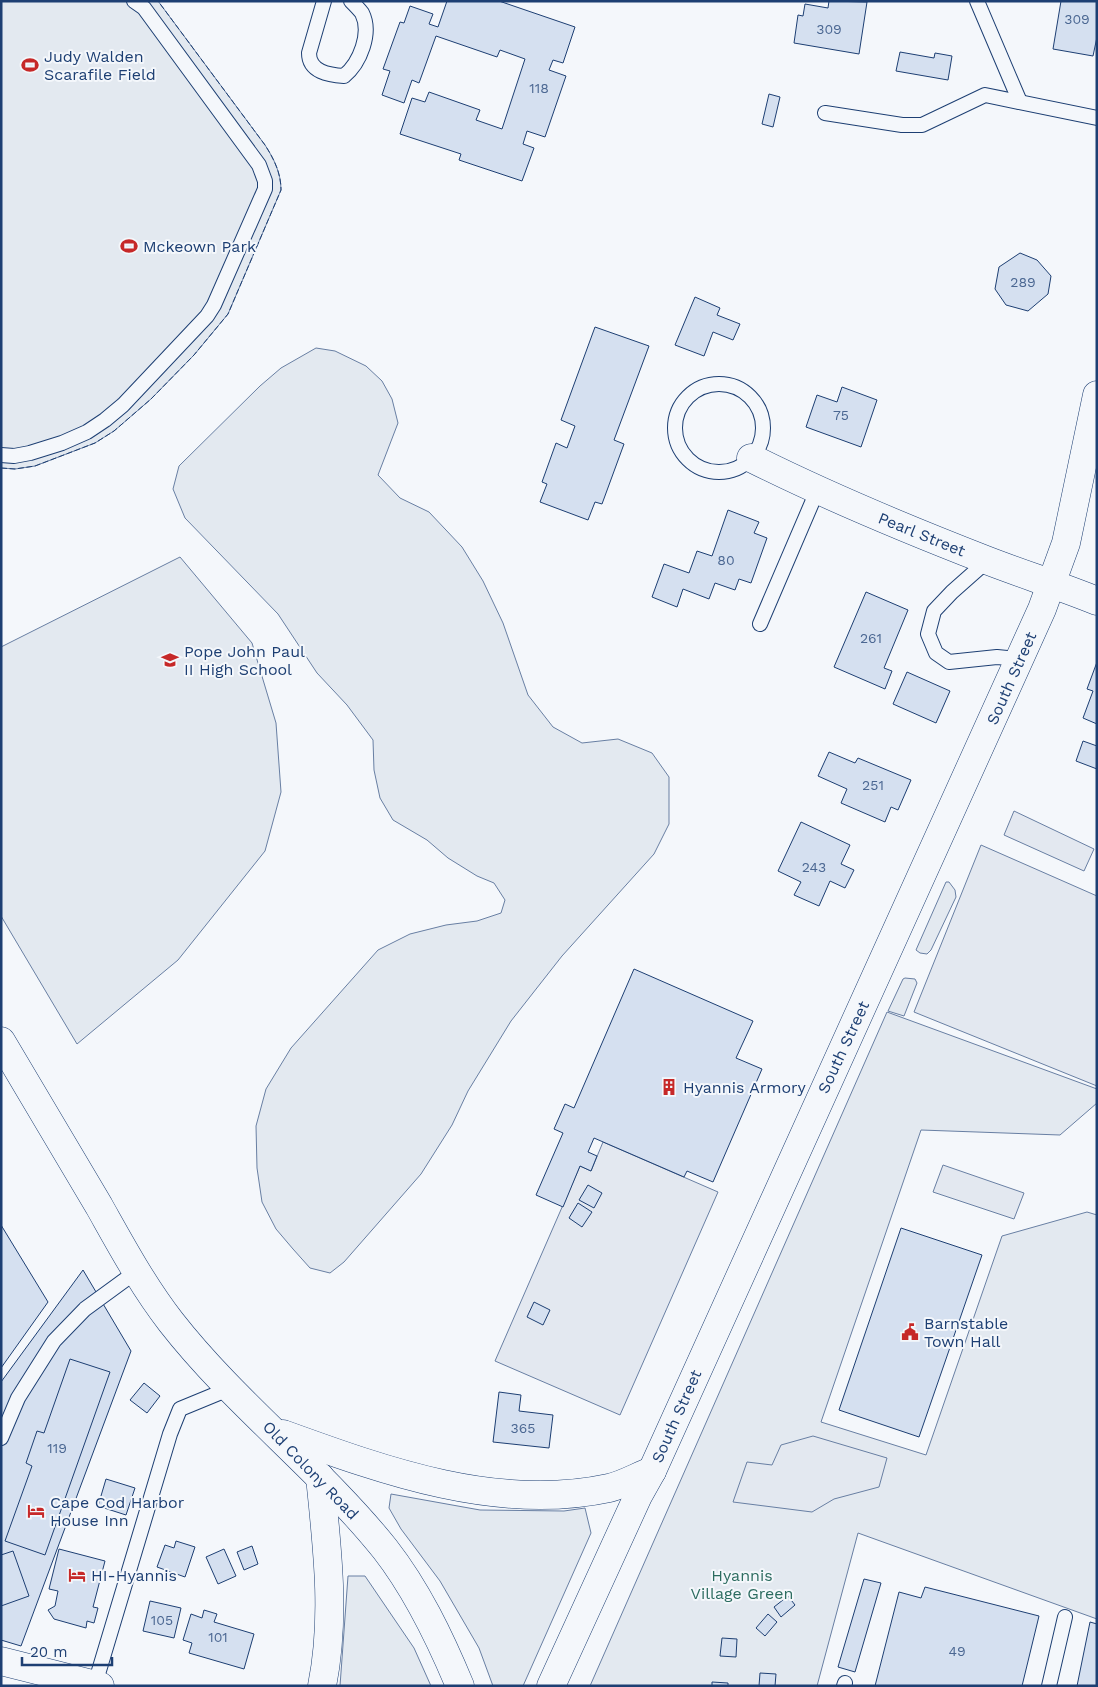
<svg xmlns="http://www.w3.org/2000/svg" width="1098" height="1687" font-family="'Work Sans',sans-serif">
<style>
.green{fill:#e3e9f0;stroke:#687fa3}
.parking{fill:#e3e8f0;stroke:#687fa3}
.building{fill:#d5e0f0;stroke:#1d3f73}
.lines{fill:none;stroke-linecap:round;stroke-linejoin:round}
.service-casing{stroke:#1d3f73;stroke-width:16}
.minor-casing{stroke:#1d3f73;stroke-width:29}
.tertiary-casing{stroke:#1d3f73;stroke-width:29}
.secondary-casing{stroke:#1d3f73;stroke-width:29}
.service{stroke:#f4f7fb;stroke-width:14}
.minor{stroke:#f4f7fb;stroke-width:28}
.tertiary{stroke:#f4f7fb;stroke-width:28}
.secondary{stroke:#f4f7fb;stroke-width:28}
.fence{stroke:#1d3f73;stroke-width:1;stroke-dasharray:6 2.5;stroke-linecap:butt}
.labels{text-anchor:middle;stroke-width:4;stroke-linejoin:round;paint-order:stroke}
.number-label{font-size:14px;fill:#4b6792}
.poi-label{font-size:16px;fill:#1d3f73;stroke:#f4f7fb;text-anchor:start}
.street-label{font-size:16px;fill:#1d3f73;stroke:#f4f7fb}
.park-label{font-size:16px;fill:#2c6c60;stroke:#f4f7fb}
</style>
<rect width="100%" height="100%" fill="#f4f7fb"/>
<g class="green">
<path d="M 1,1 L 158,1 L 265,145 C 274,159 281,173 281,190 L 228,314 L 194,355 L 151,399 L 114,431 L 95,443 L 35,466 L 15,469 L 1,468 Z"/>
<polygon points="316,348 335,351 366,366 382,381 392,399 398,423 378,475 400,498 429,512 462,547 483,581 503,623 528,695 553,727 582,743 618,739 652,753 669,777 669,824 654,854 562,956 511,1021 468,1091 452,1125 421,1174 344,1262 330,1273 310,1268 293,1249 276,1229 262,1202 257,1168 256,1126 266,1089 291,1048 378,950 410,934 446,925 477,921 501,913 505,900 494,883 477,876 448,858 427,840 393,820 380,798 374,770 373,740 347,705 317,673 278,614 185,518 173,489 179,466 260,386 281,368"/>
<polygon points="180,557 252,643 276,723 281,792 265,851 178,960 77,1044 1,916 1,647"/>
<polygon points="946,882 949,882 955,890 956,897 931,950 927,954 920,953 916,950"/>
<polygon points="905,978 915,979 917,983 904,1016 888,1011 903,979"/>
<polygon points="887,1012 1097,1089 1097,1103 1060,1135 921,1130 821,1422 926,1455 1002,1236 1087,1212 1097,1215 1097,1619 858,1533 817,1686 590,1686"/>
<polygon points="391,1494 480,1510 564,1511 585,1508 591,1533 523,1686 493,1686 479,1648 440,1581 401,1529 389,1508"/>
<polygon points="348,1576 365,1576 414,1648 431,1686 340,1686"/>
</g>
<g class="parking">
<polygon points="1014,811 1094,849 1084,871 1004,835"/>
<polygon points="981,845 1097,896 1097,1086 914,1012"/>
<polygon points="603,1142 718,1192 620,1415 495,1361 580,1166 591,1171"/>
<polygon points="943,1165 1024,1193 1014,1219 933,1192"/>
<polygon points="813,1436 887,1458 879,1487 834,1499 812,1512 733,1502 747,1462 772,1465 781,1445"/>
</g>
<g class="building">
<polygon points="447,1 499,1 575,27 563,63 553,60 549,70 566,76 545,137 527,131 523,144 534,148 522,181 459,160 461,154 400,134 412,98 425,102 429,92 480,110 476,120 502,129 525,59 500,50 497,57 436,36 419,83 412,80 404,103 382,95 390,71 383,69 400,22 404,23 410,6 433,14 429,24 438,27"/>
<polygon points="829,1 867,2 859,54 794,43 798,15 803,16 805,4 828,8"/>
<polygon points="1061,1 1097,1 1097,37 1093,56 1053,49"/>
<polygon points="900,52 934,58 935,53 952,56 948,80 896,71"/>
<polygon points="769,94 780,97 773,127 762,124"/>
<polygon points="1020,253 1037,260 1051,276 1048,294 1028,311 1006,305 995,289 999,267"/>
<polygon points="695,297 720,308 717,315 740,324 733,340 713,332 704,356 675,345"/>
<polygon points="595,327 649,346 614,440 624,444 602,504 595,502 588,520 540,502 547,484 542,482 556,443 567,448 575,426 561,420"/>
<polygon points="842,387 877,400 861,447 806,427 817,395 837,402"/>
<polygon points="728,510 759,522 754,533 767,538 751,583 739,579 735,590 715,583 709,599 683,589 677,607 652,597 664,564 689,573 697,551 712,556"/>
<polygon points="866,592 908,610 884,668 892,671 885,689 834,667"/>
<polygon points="1097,662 1097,724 1083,718 1093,691 1087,689"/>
<polygon points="907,672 950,691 936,723 893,704"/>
<polygon points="1083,741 1097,746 1097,769 1076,761"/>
<polygon points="829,752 855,763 858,758 911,780 898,810 891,807 885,822 841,803 847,789 818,776"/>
<polygon points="801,822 850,845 841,864 854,870 845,888 830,881 819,906 794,895 801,882 778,871"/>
<polygon points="634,969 753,1021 736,1058 762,1069 713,1182 687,1171 684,1177 594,1138 588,1152 597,1156 591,1171 580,1166 563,1207 536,1195 563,1133 554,1129 565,1104 574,1108"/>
<polygon points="588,1185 602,1193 594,1208 579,1200"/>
<polygon points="578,1203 592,1212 582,1227 569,1218"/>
<polygon points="1,1225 48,1302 1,1368"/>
<polygon points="901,1228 982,1255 919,1437 839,1410"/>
<polygon points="83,1270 131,1351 21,1646 1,1640 1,1382"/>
<polygon points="534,1302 550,1310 543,1325 527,1317"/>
<polygon points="70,1359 110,1372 45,1555 5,1541 32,1466 26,1463 37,1431 44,1433"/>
<polygon points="144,1383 160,1396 147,1413 130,1400"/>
<polygon points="499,1392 521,1395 519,1411 553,1415 549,1448 493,1442"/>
<polygon points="106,1479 135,1488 126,1515 98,1506"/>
<polygon points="176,1541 195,1547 185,1577 157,1567 165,1545 174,1548"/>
<polygon points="252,1546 258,1564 244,1570 237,1552"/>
<polygon points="59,1549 105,1561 93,1607 98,1608 94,1623 87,1621 86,1628 54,1619 48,1610 55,1606 58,1591 49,1589"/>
<polygon points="224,1549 236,1576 218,1584 206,1557"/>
<polygon points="13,1551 29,1596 1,1606 1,1555"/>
<polygon points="864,1579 881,1583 855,1672 838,1667"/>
<polygon points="925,1587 1039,1616 1022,1686 875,1686 899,1592 921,1598"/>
<polygon points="788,1596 795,1605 781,1617 774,1607"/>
<polygon points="150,1601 181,1608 174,1638 143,1631"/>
<polygon points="204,1610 217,1614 214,1622 254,1634 244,1669 189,1653 192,1643 183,1640 191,1614 202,1618"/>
<polygon points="768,1614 777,1622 765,1636 756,1628"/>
<polygon points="1090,1622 1097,1624 1097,1686 1077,1686"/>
<polygon points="722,1638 737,1639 736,1657 720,1656"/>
<polygon points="760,1673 776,1674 775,1686 759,1686"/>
<polygon points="712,1682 728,1683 728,1686 712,1686"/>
</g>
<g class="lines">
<g class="service-casing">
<g id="service">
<path d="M 324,1 L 309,53 C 309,72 329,75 344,76 C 360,63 372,33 362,13 C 359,9 355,5 351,1"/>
<polyline points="977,1 1020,102"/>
<polyline points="825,113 902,125 922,125 985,95 1097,118"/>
<circle cx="719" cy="428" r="44"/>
<polyline points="1,455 14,456 30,453 62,443 87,432 105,420 123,405 207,316 214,305 265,189 265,181 259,165 144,8 134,1"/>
<polyline points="987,561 952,592 934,611 928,634 936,653 949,662 997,657 1019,659"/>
<polyline points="760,624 817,491"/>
<polyline points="1,1438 18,1398 54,1341 85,1309 137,1271"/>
<polyline points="95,1684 170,1434 180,1409 231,1388"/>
<polyline points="844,1686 845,1683"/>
<polyline points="1049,1686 1065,1617"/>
</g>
</g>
<g class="minor-casing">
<path id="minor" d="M 751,458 C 827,496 906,529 986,560 C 1022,574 1060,586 1097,601"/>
</g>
<g class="tertiary-casing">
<g id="tertiary">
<path d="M 1,1041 C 34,1096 66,1151 99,1206 C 121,1245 143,1286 171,1322 C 235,1404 320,1468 385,1549 C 417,1590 440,1638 460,1686"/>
<path d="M 283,1434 C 385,1471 498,1512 609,1488 C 623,1485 638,1476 652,1471"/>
<path d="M 320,1477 C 327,1546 336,1617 322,1686"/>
</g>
</g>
<g class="secondary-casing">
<g id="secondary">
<polyline points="1,1661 100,1686"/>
<polyline points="551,1686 638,1496 652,1471 1042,609 1066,543 1097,395"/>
</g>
</g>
<use href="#service" class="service"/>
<use href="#minor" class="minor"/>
<use href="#tertiary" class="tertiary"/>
<use href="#secondary" class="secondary"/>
<path class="fence" d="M 1,468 L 15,469 L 35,466 L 95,443 L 114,431 L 151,399 L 194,355 L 228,314 L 281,190 C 281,173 274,159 265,145 L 158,1"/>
</g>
<defs>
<g id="stadium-bare" transform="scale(1.35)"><path d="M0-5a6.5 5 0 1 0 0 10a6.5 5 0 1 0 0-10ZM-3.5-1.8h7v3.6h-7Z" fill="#c62828" stroke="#f4f7fb" stroke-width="2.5" paint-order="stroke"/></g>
<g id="school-bare" transform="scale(1.35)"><path d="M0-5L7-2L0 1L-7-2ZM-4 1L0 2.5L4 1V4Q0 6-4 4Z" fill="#c62828" stroke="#f4f7fb" stroke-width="2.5" paint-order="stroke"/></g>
<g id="building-bare" transform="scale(1.35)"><path d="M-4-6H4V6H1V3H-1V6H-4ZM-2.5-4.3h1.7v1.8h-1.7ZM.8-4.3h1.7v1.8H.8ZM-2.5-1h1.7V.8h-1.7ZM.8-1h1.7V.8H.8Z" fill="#c62828" stroke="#f4f7fb" stroke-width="2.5" paint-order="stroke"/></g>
<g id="civic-bare" transform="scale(1.35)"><path d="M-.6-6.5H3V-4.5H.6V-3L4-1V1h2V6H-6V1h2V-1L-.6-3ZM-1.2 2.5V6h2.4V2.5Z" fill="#c62828" stroke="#f4f7fb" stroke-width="2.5" paint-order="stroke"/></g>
<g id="hotel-bare" transform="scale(1.35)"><path d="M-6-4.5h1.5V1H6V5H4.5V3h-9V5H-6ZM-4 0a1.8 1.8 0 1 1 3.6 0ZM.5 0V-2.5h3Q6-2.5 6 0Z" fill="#c62828" stroke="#f4f7fb" stroke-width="2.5" paint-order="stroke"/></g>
</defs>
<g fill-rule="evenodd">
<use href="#stadium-bare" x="30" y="65"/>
<use href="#stadium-bare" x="129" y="246"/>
<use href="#school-bare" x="170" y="660"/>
<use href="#building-bare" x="669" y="1087"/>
<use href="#civic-bare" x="910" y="1332"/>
<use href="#hotel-bare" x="36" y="1511"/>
<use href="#hotel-bare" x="77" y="1575"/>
</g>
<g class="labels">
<g class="number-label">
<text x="1077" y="24">309</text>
<text x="829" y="34">309</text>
<text x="539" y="93">118</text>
<text x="1023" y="287">289</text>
<text x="841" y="420">75</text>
<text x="726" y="565">80</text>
<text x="871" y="643">261</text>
<text x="873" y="790">251</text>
<text x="814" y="872">243</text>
<text x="523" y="1433">365</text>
<text x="57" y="1453">119</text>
<text x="162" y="1625">105</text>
<text x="218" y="1642">101</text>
<text x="957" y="1656">49</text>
</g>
<g class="poi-label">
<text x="44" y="62">Judy Walden<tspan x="44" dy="18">Scarafile Field</tspan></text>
<text x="143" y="252">Mckeown Park</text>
<text x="184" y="657">Pope John Paul<tspan x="184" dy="18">II High School</tspan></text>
<text x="683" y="1093">Hyannis Armory</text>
<text x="924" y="1329">Barnstable<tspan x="924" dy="18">Town Hall</tspan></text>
<text x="50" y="1508">Cape Cod Harbor<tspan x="50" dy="18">House Inn</tspan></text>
<text x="91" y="1581">HI-Hyannis</text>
</g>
<g class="street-label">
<text transform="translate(922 534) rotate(22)" y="6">Pearl Street</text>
<text transform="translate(1011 678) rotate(-66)" y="6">South Street</text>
<text transform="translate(843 1047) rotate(-65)" y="6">South Street</text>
<text transform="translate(676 1416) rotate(-66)" y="6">South Street</text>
<text transform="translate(311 1470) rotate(46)" y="6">Old Colony Road</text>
</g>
<g class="park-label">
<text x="742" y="1581">Hyannis<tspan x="742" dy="18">Village Green</tspan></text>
</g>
</g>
<rect width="1098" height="1687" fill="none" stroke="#1d3f73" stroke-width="5"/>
<path d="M22 1657v8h90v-8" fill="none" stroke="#1d3f73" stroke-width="2.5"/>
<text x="30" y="1657" font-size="15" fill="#1d3f73" stroke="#f4f7fb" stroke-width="4" paint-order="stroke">20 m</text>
</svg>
